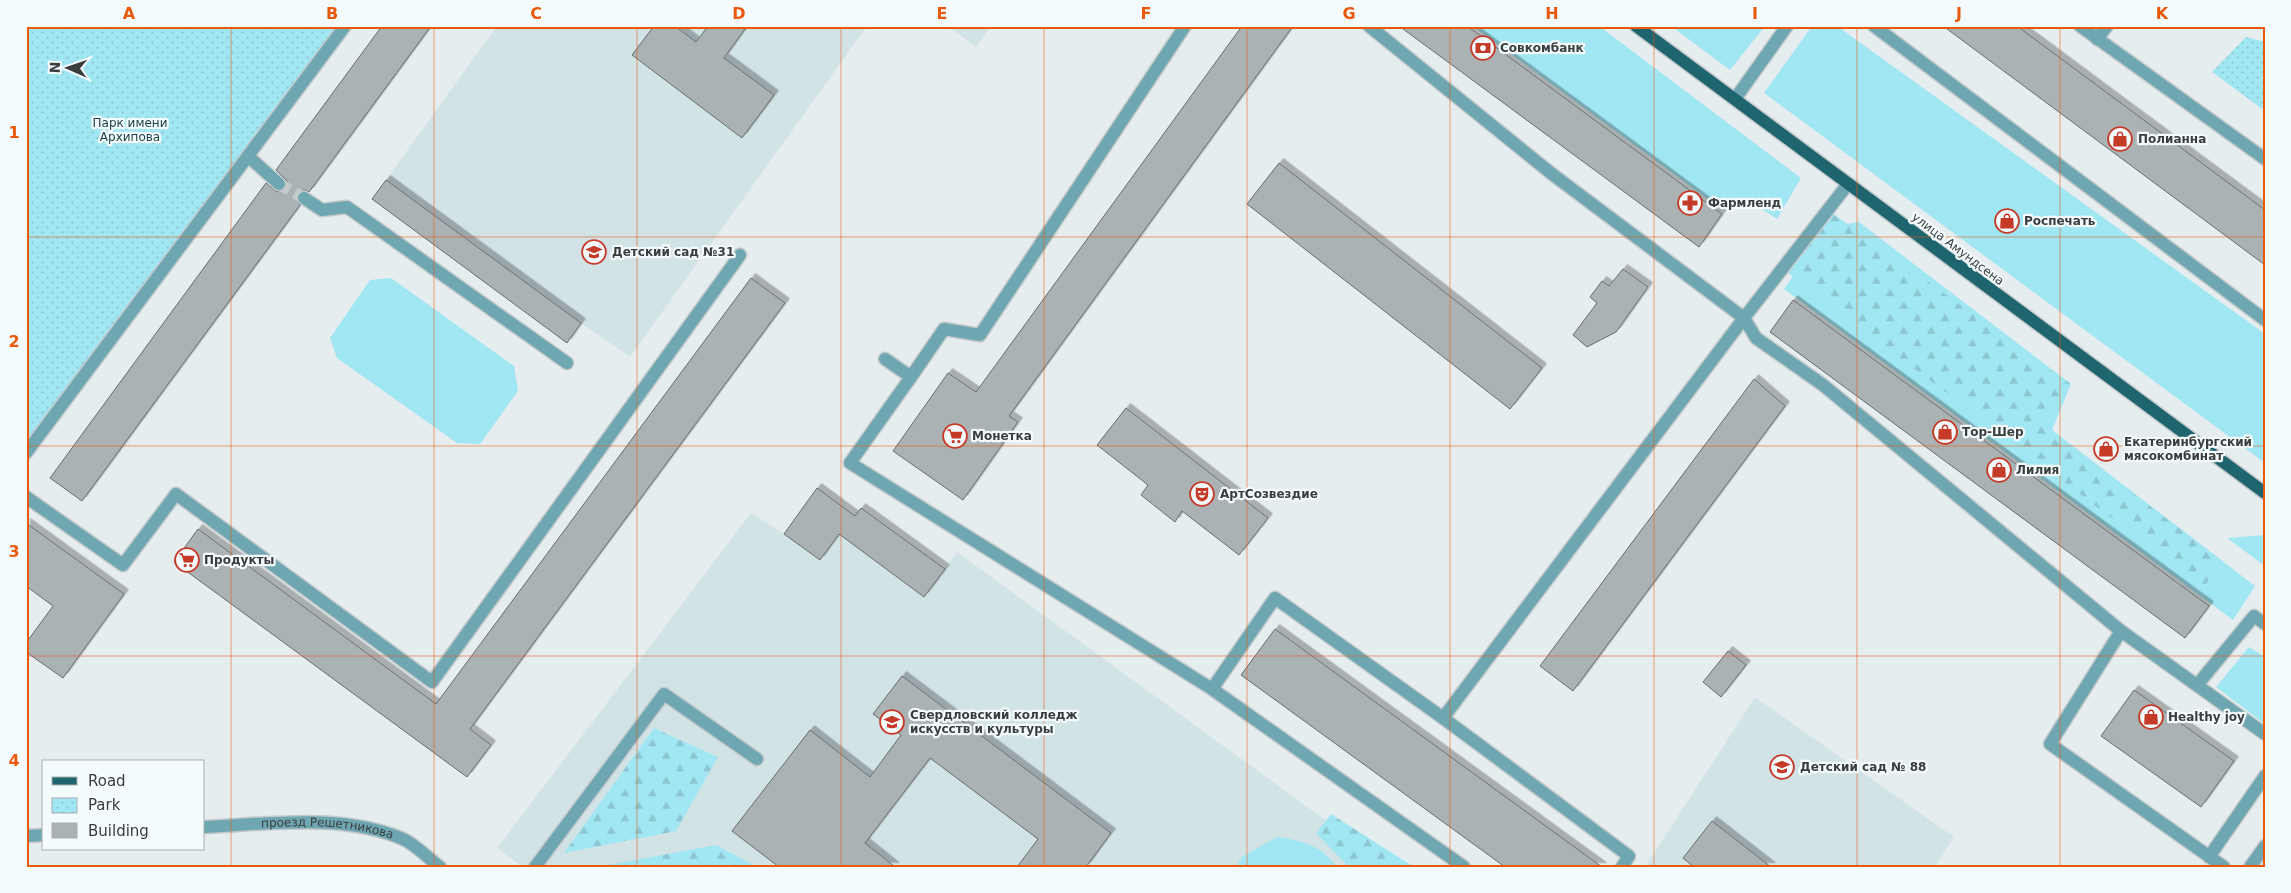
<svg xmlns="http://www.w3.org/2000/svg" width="2291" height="893" font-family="'DejaVu Sans',sans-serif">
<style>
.built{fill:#d2e3e6}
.grass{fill:#a0e6f3}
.forest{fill:url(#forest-firs)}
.park{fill:url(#park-dots)}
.building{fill:#abb2b3;stroke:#686e6f;filter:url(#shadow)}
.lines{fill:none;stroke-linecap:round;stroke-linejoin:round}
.minor-tunnel{stroke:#c4cacc;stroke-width:12;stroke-dasharray:12 6;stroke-linecap:butt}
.minor-casing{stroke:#c4cacc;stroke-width:15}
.major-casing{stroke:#c4cacc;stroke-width:15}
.minor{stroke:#6ea6b1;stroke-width:12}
.major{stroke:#1f6570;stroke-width:12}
.grid{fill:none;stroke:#e8590c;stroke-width:1;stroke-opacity:0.55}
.labels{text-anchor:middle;stroke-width:4.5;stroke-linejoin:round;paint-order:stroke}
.poi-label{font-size:12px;font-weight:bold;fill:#3a3d3e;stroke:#f3fbfc;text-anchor:start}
.park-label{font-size:12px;fill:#1a3e44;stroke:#f3fbfc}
.street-label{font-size:12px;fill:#3a3d3e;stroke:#f3fbfc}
.neatline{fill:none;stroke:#e8590c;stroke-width:2}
.grid-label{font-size:16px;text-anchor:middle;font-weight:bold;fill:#e8590c}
</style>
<defs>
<pattern id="forest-firs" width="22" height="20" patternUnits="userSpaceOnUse" patternTransform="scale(1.25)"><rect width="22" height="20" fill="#a0e6f3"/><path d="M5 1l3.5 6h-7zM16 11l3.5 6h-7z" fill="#8bc6d1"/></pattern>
<pattern id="park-dots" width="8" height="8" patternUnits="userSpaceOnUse" patternTransform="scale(1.25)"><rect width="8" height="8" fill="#a0e6f3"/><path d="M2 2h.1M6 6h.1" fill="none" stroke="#8bc6d1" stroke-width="1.8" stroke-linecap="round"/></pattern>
<filter id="shadow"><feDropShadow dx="4.5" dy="-4.5" stdDeviation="0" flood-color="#0004"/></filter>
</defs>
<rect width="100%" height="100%" fill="#e6edef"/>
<g class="built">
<polygon points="497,26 867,26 630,357 581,323 386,180"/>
<polygon points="947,26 991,26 976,47"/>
<polygon points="751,513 784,534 839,534 924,597 957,552 1390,867 522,867 497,848"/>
<polygon points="1755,697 1954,837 1935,867 1645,867"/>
</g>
<g class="grass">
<polygon points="1473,26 1599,26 1801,178 1777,219 1745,198 1716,205"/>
<polygon points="1671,26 1765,26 1730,70"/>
<polygon points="1812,26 1837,26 2265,334 2265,463 1764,93"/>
<polygon points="1859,222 2071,384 2052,430 2255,586 2233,620 1784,289 1828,227"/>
<polygon points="391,278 514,366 518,391 480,444 457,443 337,358 330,338 370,280"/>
<polygon points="2265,535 2265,566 2227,538"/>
<polygon points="2249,647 2265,657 2265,724 2216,687"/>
<path d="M 1277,837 C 1300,840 1323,846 1336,867 L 1236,867 L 1242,857 Z"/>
</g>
<g class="forest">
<polygon points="1832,213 2071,384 2046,410 2045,427 2221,560 2204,588 1788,273"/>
<polygon points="654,728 718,757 676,831 564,853"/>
<polygon points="1331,814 1414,867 1349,867 1316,833"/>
<polygon points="716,845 757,867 597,867"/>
</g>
<g class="park">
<polygon points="26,26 336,26 26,446"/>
<polygon points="2246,37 2265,42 2265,111 2212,72"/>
</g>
<g class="building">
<polygon points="382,26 431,26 309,192 304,190 298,193 296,198 300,205 82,501 50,478 266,183 277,192 285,189 287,181 276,170"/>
<polygon points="654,26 675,26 696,42 708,26 747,26 724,58 774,95 742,138 632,55"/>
<polygon points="1242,26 1293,26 1009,416 1018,422 963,500 893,451 948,373 976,392"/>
<polygon points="1399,26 1467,26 1722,214 1699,247"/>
<polygon points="1943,26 2017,26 2265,210 2265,265"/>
<polygon points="1279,163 1542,368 1510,409 1247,204"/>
<polygon points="386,180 581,323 567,343 372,199"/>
<polygon points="1623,269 1648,287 1616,332 1587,347 1573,335 1597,303 1590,297 1602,281 1609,286"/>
<polygon points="751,278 785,303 470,729 491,745 467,777 174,562 198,529 436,704"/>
<polygon points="1793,300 2209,606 2185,638 1770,332"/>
<polygon points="1754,379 1785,406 1573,691 1540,666"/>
<polygon points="1126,408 1268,518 1239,555 1182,511 1175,522 1141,495 1148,485 1097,445"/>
<polygon points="817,488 855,516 861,508 945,569 924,597 839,534 820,560 784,534"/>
<polygon points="26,523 124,594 63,678 26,652 26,643 53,606 26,586"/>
<polygon points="1275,629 1602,867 1505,867 1241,675"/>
<polygon points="1728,651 1746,665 1721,697 1703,682"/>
<polygon points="902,676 1111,833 1086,867 1017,867 1038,839 930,758 865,843 895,867 779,867 732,831 810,730 870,777 901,735 873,714"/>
<polygon points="2134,690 2234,761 2201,807 2101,736"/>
<polygon points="1712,821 1771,867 1694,867 1683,858"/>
</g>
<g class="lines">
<polyline class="minor-tunnel" points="279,184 304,198"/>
<g class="minor-casing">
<g id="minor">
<polyline points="1369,26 1552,174 1744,318 1756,338 1823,385 2121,631 2265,734"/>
<polyline points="1874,26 2265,320"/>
<polyline points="2080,26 2265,159"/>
<polyline points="2097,39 2107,26"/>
<polyline points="1735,99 1787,26"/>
<polyline points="249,157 279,184"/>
<polyline points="304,198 322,210 347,207 567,363"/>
<polyline points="885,359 911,377 850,463 1212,689"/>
<polyline points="911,377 944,329 980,335 1185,26"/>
<polyline points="26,453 345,26"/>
<polyline points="26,497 123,565 176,494 432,682 740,255"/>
<polyline points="2121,631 2050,744 2224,867"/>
<polyline points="2198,684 2254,616 2265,624"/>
<polyline points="1443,718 1744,318 1848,184"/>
<path id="s1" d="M 204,827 C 268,824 342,813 403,839 C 416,845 428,858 440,867"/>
<polyline points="26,836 44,835"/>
<polyline points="2209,857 2265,776"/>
<polyline points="535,867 664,694 757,759"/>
<polyline points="1464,867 1212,689 1275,598 1443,718 1629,856 1622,867"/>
<polyline points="2250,867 2265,846"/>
</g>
</g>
<g class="major-casing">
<polyline id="major" points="1636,26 2265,493"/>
</g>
<use href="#minor" class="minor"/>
<use href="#major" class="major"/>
</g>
<path class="grid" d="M 231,26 L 231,867M 434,26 L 434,867M 637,26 L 637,867M 841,26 L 841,867M 1044,26 L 1044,867M 1247,26 L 1247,867M 1450,26 L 1450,867M 1654,26 L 1654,867M 1857,26 L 1857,867M 2060,26 L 2060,867M 26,237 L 2265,237M 26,446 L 2265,446M 26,656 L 2265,656"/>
<defs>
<g id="bank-ring" transform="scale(1.25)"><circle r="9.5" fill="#f3fbfc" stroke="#c63a28" stroke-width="1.5"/><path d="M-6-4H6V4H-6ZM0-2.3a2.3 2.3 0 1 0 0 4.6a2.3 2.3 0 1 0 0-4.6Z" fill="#c63a28"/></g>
<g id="shop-ring" transform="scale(1.25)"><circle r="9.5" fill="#f3fbfc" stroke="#c63a28" stroke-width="1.5"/><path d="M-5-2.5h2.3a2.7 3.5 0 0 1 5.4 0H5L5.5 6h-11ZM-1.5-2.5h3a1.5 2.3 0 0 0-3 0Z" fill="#c63a28"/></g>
<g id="pharmacy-ring" transform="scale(1.25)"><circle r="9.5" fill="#f3fbfc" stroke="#c63a28" stroke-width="1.5"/><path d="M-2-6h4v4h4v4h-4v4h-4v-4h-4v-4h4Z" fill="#c63a28"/></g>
<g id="school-ring" transform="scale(1.25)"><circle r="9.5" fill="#f3fbfc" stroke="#c63a28" stroke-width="1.5"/><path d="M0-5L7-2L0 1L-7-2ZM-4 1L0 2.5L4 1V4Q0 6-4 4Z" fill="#c63a28"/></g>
<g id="supermarket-ring" transform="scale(1.25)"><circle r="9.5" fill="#f3fbfc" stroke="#c63a28" stroke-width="1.5"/><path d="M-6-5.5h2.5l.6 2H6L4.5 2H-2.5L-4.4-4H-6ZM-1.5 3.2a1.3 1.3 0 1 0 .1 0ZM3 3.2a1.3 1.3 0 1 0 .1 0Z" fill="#c63a28"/></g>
<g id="theatre-ring" transform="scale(1.25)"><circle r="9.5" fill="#f3fbfc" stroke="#c63a28" stroke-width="1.5"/><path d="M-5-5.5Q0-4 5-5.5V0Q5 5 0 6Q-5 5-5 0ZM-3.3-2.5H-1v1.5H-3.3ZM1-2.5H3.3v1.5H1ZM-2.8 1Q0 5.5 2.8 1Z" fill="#c63a28"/></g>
<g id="university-ring" transform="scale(1.25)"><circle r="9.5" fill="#f3fbfc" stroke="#c63a28" stroke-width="1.5"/><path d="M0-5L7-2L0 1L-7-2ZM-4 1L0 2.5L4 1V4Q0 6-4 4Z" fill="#c63a28"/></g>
</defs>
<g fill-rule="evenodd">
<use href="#bank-ring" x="1483" y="48"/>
<use href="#shop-ring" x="2120" y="139"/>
<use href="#pharmacy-ring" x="1690" y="203"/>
<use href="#shop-ring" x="2007" y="221"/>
<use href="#school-ring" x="594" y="252"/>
<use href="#shop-ring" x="1945" y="432"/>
<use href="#supermarket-ring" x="955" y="436"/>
<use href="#shop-ring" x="2106" y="449"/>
<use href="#shop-ring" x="1999" y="470"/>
<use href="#theatre-ring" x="1202" y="494"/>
<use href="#supermarket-ring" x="187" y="560"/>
<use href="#shop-ring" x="2151" y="717"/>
<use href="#university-ring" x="892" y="722"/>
<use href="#school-ring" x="1782" y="767"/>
</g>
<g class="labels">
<g class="poi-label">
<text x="1500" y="52">Совкомбанк</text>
<text x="2138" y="143">Полианна</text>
<text x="1708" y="207">Фармленд</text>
<text x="2024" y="225">Роспечать</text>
<text x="612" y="256">Детский сад №31</text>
<text x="1962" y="436">Тор-Шер</text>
<text x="972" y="440">Монетка</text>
<text x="2124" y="446">Екатеринбургский<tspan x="2124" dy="14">мясокомбинат</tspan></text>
<text x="2016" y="474">Лилия</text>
<text x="1220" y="498">АртСозвездие</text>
<text x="204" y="564">Продукты</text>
<text x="910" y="719">Свердловский колледж<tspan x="910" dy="14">искусств и культуры</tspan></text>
<text x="2168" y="721">Healthy joy</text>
<text x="1800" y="771">Детский сад № 88</text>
</g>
<g class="park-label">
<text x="130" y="127">Парк имени<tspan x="130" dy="14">Архипова</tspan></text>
</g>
<g class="street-label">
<text transform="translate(1958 249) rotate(37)" y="4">улица Амундсена</text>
<text dy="4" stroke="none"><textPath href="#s1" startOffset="124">проезд Решетникова</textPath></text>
</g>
</g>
<rect width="2291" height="893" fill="none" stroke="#f3fbfc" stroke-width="55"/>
<rect x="42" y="760" width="162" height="90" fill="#f3fbfc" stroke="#a9afb0"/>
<rect x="52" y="777" width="25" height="8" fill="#1f6570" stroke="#a9afb0"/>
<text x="88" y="786" font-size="15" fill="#3a3d3e">Road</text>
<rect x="52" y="798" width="25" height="15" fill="url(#park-dots)" stroke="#a9afb0"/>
<text x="88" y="810" font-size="15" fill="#3a3d3e">Park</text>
<rect x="52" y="823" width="25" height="15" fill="#abb2b3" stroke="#a9afb0"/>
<text x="88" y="836" font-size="15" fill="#3a3d3e">Building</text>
<g transform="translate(68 68) rotate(272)" stroke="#f3fbfc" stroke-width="4" paint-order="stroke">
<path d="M0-4L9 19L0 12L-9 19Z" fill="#3a3d3e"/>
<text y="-8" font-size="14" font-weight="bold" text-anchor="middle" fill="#3a3d3e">N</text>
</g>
<rect x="28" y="28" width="2236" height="838" class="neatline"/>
<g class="grid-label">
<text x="129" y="19">A</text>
<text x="332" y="19">B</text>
<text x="536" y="19">C</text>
<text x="739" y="19">D</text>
<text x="942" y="19">E</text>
<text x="1146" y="19">F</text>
<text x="1349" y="19">G</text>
<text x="1552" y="19">H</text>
<text x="1755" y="19">I</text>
<text x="1959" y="19">J</text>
<text x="2162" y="19">K</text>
<text x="14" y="138">1</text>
<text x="14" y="347">2</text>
<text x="14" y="557">3</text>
<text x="14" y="766">4</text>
</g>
</svg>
